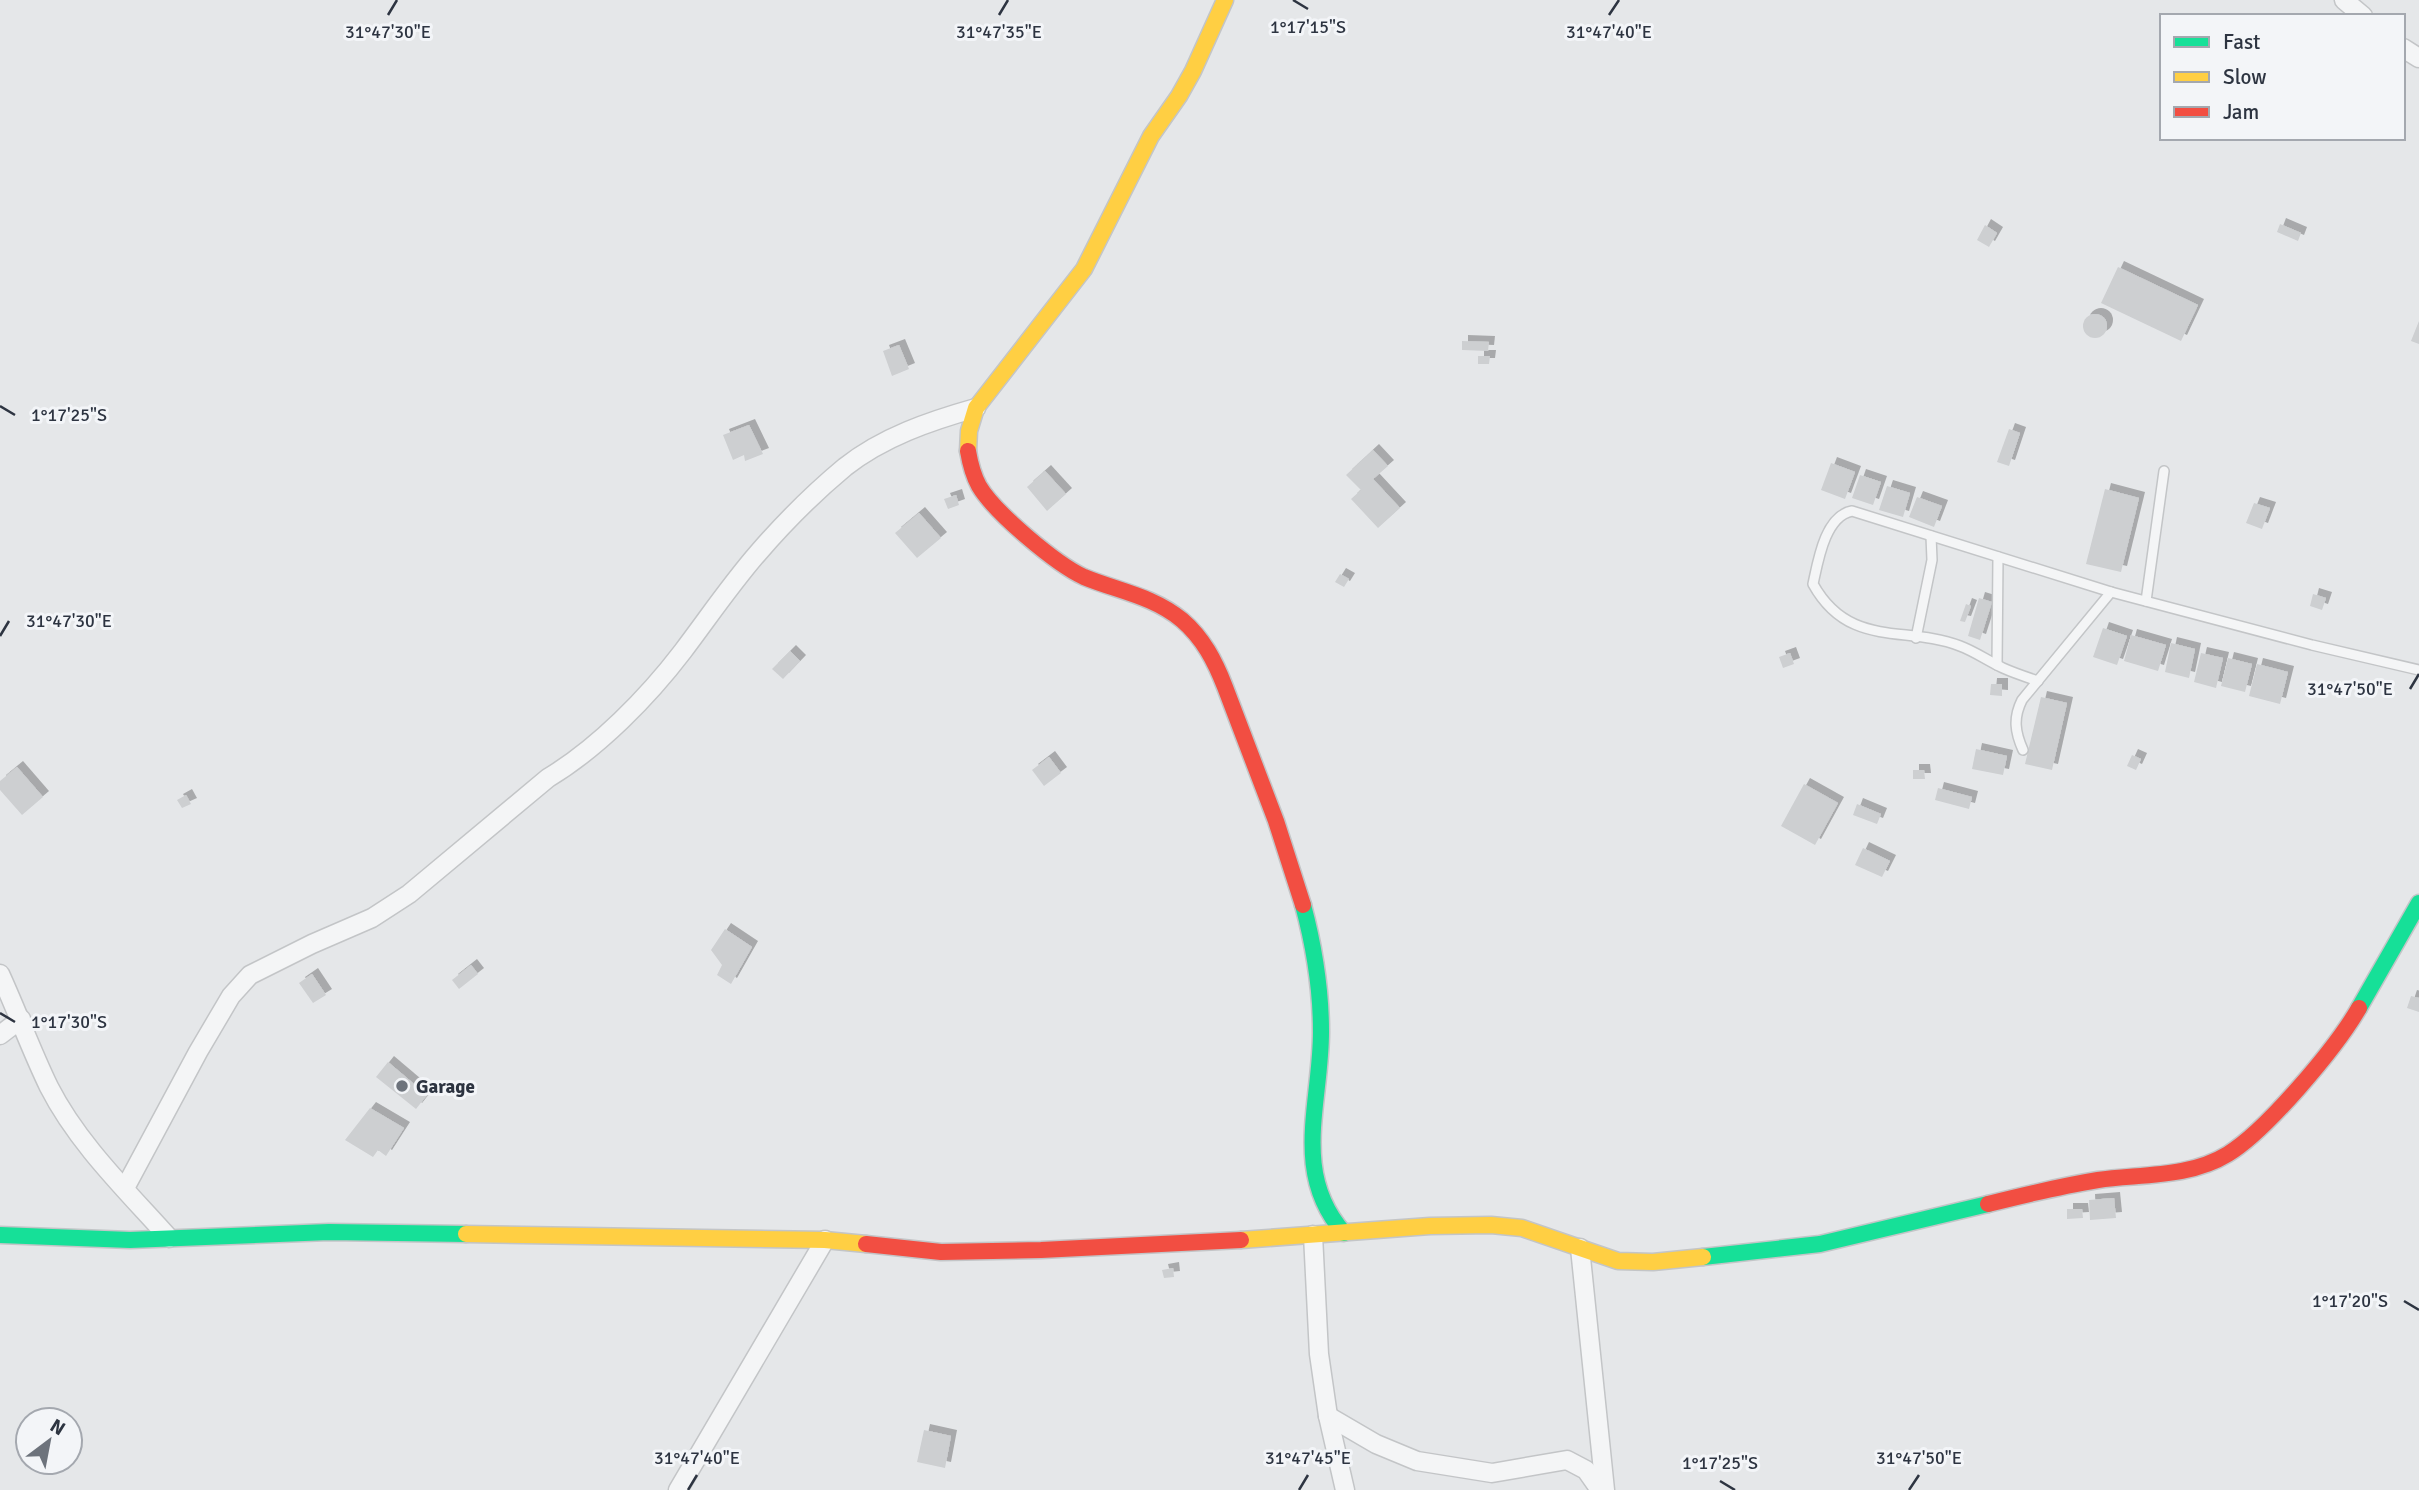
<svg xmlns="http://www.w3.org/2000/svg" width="2419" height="1490" font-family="Signika,sans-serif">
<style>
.building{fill:#cdcfd1;filter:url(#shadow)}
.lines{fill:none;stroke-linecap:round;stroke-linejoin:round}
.lane-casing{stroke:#c3c5c7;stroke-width:12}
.street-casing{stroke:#c3c5c7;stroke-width:21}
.fast-casing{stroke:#c3c5c7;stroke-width:19}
.slow-casing{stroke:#c3c5c7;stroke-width:19}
.jam-casing{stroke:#c3c5c7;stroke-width:19}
.lane{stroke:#f4f5f6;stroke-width:9}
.street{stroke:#f4f5f6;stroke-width:18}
.fast{stroke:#16e098;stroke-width:16}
.slow{stroke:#ffcf43;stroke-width:16}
.jam{stroke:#f24e42;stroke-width:16}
.ticks{fill:none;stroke:#2d3441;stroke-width:2.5}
.poi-dot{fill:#6d737c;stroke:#f3f5f8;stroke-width:2.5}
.labels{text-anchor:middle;stroke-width:6;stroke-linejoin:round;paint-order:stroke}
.poi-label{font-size:19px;font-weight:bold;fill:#2d3441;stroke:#f3f5f8;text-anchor:start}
.ticks-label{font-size:18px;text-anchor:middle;fill:#2d3441;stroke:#f3f5f8;stroke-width:6;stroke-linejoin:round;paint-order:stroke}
</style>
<defs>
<filter id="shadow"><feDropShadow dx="6" dy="-6" stdDeviation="0" flood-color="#0004"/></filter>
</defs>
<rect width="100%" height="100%" fill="#e5e7e9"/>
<g class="building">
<polygon points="2280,224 2301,233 2298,241 2277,232"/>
<polygon points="1985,225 1997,233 1989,247 1977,240"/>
<polygon points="2118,267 2198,305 2181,341 2101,303"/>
<circle cx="2095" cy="326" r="12"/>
<polygon points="2419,321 2419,344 2411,341"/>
<polygon points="1462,341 1489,342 1488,351 1462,350"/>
<polygon points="899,345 909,369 892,376 883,351"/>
<polygon points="1478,356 1490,356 1489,364 1478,364"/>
<polygon points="749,425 763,454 745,461 744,455 733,460 723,435"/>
<polygon points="2009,429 2020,433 2009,466 1997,462"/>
<polygon points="1373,450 1388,466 1373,479 1400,508 1378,528 1351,499 1361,490 1346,475"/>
<polygon points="1831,463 1855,472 1845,499 1821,490"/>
<polygon points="1045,471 1066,494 1047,511 1027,487"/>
<polygon points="1860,475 1881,482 1873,505 1852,498"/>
<polygon points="1887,486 1910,493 1903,517 1879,510"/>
<polygon points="2105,489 2139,498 2121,572 2086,564"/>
<polygon points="956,495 959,505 948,509 944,499"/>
<polygon points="1917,497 1942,506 1934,527 1909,517"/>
<polygon points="2254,503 2270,508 2262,529 2246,523"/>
<polygon points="919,513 941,538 917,558 895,533"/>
<polygon points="1340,574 1349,579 1344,587 1335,582"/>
<polygon points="2313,594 2326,598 2322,610 2310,606"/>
<polygon points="1979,598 1992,602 1980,640 1968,636"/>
<polygon points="1966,604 1971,606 1965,622 1960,621"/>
<polygon points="2103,628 2127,636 2117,665 2093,657"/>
<polygon points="2131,635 2166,645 2158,671 2124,661"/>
<polygon points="2171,643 2195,649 2189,678 2165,672"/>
<polygon points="790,651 800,661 783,679 772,669"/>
<polygon points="1790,653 1794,664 1783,668 1779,657"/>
<polygon points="2201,653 2223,658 2216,688 2194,682"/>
<polygon points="2228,658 2252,664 2245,692 2221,686"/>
<polygon points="2257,664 2288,672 2280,704 2249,696"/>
<polygon points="1991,684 2002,684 2002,696 1990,695"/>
<polygon points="2041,697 2067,703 2052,770 2025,764"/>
<polygon points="1976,749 2007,756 2003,775 1972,769"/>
<polygon points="2132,755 2141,759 2136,770 2127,766"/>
<polygon points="1049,757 1061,773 1044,786 1032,770"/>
<polygon points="17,767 43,797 22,815 0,790 0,781"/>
<polygon points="1913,770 1924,770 1925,779 1913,779"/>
<polygon points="1804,784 1838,803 1815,845 1781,826"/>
<polygon points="1938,788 1972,797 1969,809 1935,800"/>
<polygon points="186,795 191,804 182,808 177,800"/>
<polygon points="1857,804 1881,814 1877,824 1853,815"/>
<polygon points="1863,848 1890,861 1882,877 1855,865"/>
<polygon points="725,929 752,947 731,984 717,975 722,965 711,950"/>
<polygon points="471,965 478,974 459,989 452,980"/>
<polygon points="312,974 326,995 313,1003 299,983"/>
<polygon points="2411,996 2419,998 2419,1012 2407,1008"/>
<polygon points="388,1062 427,1095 416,1109 376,1077"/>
<polygon points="370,1108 404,1128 386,1156 378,1150 373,1157 345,1140"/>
<polygon points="2114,1198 2116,1218 2090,1220 2089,1200"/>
<polygon points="2067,1209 2082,1209 2083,1218 2067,1219"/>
<polygon points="1173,1268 1174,1277 1164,1278 1162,1270"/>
<polygon points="924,1430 951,1436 945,1468 917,1462"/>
</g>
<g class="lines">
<g class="lane-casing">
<g id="lane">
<polyline points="2146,601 2164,471"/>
<polyline points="1916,638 1932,560 1931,536"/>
<polyline points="1997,665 1998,557"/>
<path d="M 2038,681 C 2026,677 2014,673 2003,668 C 1988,661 1974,651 1960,646 C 1905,625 1849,649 1813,584 C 1818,561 1825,516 1852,511 L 2111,592 L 2312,645 L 2419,670"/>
<path d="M 2023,750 C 2015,732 2013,718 2022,700 L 2111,592"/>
</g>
</g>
<g class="street-casing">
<g id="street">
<polyline points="2344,0 2363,16"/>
<polyline points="2403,48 2419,58"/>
<path d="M 0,974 C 17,1011 31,1050 49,1087 C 78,1144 127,1191 169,1238"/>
<polyline points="0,1035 21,1019"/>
<path d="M 125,1188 L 198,1052 L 231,996 L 250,975 L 312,944 L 372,918 L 409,894 L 548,778 C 598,748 648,697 683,651 C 708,618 731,584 758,553 C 783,524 815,492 845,467 C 883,437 930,421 976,408"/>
<polyline points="1313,1235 1319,1354 1328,1416 1345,1490"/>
<polyline points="1580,1248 1605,1490"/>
<polyline points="1328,1416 1376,1444 1417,1461 1492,1473 1567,1460 1586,1470 1600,1490"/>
<polyline points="678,1490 825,1240"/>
</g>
</g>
<g class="fast-casing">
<g id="fast">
<path d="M 1303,905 C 1314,946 1321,989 1321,1032 C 1321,1103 1291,1173 1344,1233"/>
<polyline points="2359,1008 2419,903"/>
<polyline points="0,1235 130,1240 329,1232 466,1234"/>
<polyline points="1703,1257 1820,1244 1988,1204"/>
</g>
</g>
<g class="slow-casing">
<g id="slow">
<polyline points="968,451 969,431 976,408 1084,269 1151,136 1179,96 1193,71 1225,0"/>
<polyline points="466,1234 825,1240 866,1244"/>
<polyline points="1241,1240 1430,1226 1491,1225 1522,1228 1618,1261 1653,1262 1703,1257"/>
</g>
</g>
<g class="jam-casing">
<g id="jam">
<path d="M 968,451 C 970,463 973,475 979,486 C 995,513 1056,564 1084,577 C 1118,591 1153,596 1182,620 C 1203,638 1215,661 1225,687 L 1276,821 L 1303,905"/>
<path d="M 1988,1204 C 2024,1195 2061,1186 2098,1180 C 2140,1174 2189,1178 2228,1154 C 2266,1131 2336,1048 2359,1008"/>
<polyline points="866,1244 941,1252 1041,1250 1241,1240"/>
</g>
</g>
<use href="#lane" class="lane"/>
<use href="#street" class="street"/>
<use href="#fast" class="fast"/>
<use href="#slow" class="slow"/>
<use href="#jam" class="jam"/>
</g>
<path class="ticks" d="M 1293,0 L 1308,9M 388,15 L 397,0M 999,15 L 1008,0M 1609,15 L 1619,0M 0,406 L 15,415M 0,636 L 9,621M 2410,689 L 2419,674M 0,1013 L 15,1022M 2404,1301 L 2419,1310M 1720,1481 L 1735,1490M 688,1490 L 697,1475M 1299,1490 L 1308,1475M 1909,1490 L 1919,1475"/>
<circle class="poi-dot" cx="402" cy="1086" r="7"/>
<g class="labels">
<g class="poi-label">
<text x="416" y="1093">Garage</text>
</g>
</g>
<g class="ticks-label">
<text x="1308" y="33">1°17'15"S</text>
<text x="388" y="38">31°47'30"E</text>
<text x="999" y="38">31°47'35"E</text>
<text x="1609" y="38">31°47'40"E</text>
<text x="69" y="421">1°17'25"S</text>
<text x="69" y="627">31°47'30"E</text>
<text x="2350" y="695">31°47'50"E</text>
<text x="69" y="1028">1°17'30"S</text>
<text x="2350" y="1307">1°17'20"S</text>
<text x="697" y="1464">31°47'40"E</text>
<text x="1308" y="1464">31°47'45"E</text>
<text x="1919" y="1464">31°47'50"E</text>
<text x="1720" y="1469">1°17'25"S</text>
</g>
<rect x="2160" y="14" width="245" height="126" fill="#f3f5f8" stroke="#a4a8af" stroke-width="2"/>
<rect x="2174" y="37" width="35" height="10" fill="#16e098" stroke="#a4a8af" stroke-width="2"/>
<text x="2223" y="49" font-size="21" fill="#2d3441">Fast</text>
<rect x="2174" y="72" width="35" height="10" fill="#ffcf43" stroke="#a4a8af" stroke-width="2"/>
<text x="2223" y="84" font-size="21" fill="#2d3441">Slow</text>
<rect x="2174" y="107" width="35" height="10" fill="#f24e42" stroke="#a4a8af" stroke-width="2"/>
<text x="2223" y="119" font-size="21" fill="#2d3441">Jam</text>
<g transform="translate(49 1441) rotate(32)"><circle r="33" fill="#f3f5f8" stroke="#a4a8af" stroke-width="2"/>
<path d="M0-5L12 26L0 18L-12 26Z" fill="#6d737c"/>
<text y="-10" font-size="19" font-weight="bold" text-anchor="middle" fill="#2d3441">N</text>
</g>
</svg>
